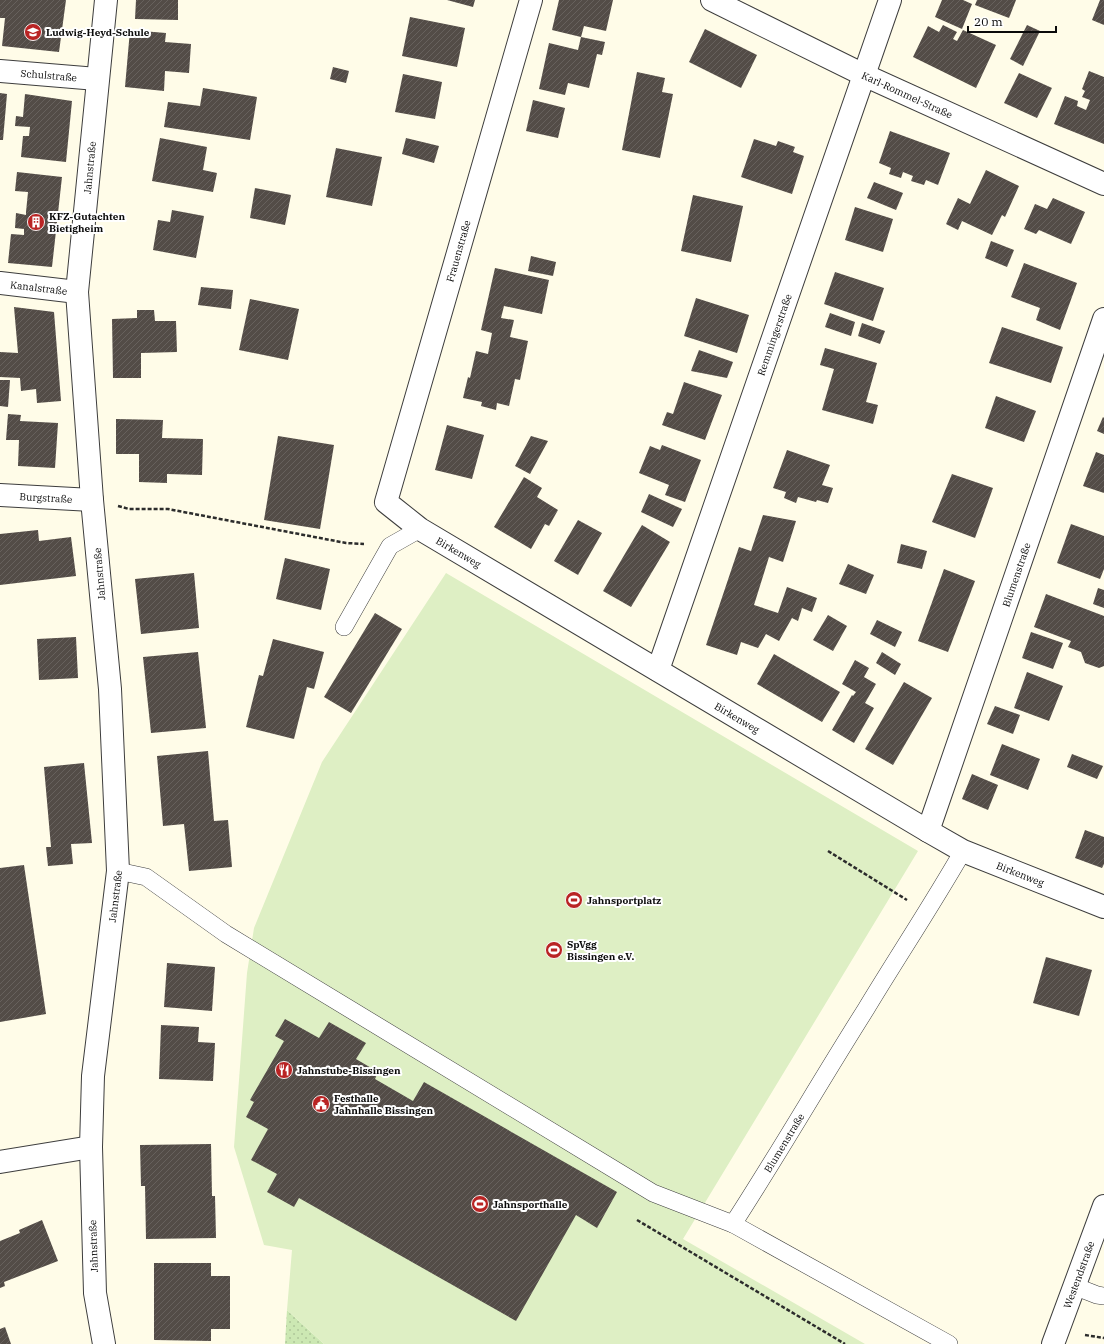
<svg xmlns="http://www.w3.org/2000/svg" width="1104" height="1344" font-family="'IBM Plex Serif',serif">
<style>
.grass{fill:url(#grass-dots)}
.pitch{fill:#deefc4}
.building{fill:url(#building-hatch)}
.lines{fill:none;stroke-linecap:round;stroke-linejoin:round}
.service-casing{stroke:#3d3d3d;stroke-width:18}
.minor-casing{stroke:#3d3d3d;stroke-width:24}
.path{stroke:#2c2c2c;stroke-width:2.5;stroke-dasharray:4 2;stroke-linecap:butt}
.service{stroke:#fff;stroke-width:17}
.minor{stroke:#fff;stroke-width:22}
.labels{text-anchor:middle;stroke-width:4;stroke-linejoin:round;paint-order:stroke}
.poi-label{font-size:10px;font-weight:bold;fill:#0a0a0a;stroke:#fff;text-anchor:start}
.street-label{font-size:10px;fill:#0a0a0a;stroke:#fff}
</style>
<defs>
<pattern id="grass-dots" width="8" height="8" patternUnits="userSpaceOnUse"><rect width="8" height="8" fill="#cce8b3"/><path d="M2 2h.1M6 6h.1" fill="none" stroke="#aec699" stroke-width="1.8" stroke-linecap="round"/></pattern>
<pattern id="building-hatch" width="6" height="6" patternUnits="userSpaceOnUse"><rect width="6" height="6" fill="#534c47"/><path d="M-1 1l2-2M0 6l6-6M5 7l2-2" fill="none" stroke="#67615d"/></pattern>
</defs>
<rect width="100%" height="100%" fill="#fffce8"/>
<polygon class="grass" points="287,1310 324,1344 285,1344"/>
<polygon class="pitch" points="446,573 918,851 683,1239 865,1344 324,1344 287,1310 292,1250 264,1245 234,1147 247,973 254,928 322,762"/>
<g class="building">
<polygon points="0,0 66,0 59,52 2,46 5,18 0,18"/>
<polygon points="136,0 178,0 178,20 135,19"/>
<polygon points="447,0 475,0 473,7"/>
<polygon points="559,0 613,0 606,31 584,26 581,37 552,30"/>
<polygon points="942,0 963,0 972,4 962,29 935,17"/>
<polygon points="977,0 1016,0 1009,18 975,5"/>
<polygon points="1100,0 1104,0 1104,25 1092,20"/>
<polygon points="410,17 465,28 457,67 402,56"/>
<polygon points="943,25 957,32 953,39 957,41 963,30 996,45 976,88 913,57 928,26 939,32"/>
<polygon points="1027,25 1040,31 1023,66 1010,59"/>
<polygon points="705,29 757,55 741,88 689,62"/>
<polygon points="130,30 166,33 165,42 191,44 189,73 165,71 164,91 125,87"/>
<polygon points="581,37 605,42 602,55 597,54 589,88 568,83 565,95 539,89 549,43 578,50"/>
<polygon points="333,67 349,71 346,83 330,79"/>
<polygon points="1089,71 1104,77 1104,144 1054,124 1065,96 1078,101 1077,106 1086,110 1090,100 1082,97 1085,91 1082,89"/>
<polygon points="637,72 665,78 662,92 673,94 660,158 622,150"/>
<polygon points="1019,73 1052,88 1037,118 1004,103"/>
<polygon points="403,74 442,82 435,119 395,112"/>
<polygon points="203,88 257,97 250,140 164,127 168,102 200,106"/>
<polygon points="0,93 7,94 3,140 0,140"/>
<polygon points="25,94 72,101 66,162 21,157 23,136 29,136 30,127 15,126 16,116 23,117"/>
<polygon points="533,100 565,108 558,138 526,131"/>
<polygon points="890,131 950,153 938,185 926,180 924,185 911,181 913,176 903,172 901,178 889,174 891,168 879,163"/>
<polygon points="160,138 207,147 203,170 217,173 213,192 152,181"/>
<polygon points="406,138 439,146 434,163 402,154"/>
<polygon points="754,139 776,146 778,141 795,147 793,152 804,156 792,194 741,177"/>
<polygon points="336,148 382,157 372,206 326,197"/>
<polygon points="986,170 1019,186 1005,217 1002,215 992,235 962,221 958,230 946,224 958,198 970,204"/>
<polygon points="17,172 62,177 52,267 8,263 11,234 24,235 24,229 15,228 16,213 26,215 26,212 28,192 15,191"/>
<polygon points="874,182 903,193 896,210 867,198"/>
<polygon points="255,188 291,195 285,225 250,218"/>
<polygon points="693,195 743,206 731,262 681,251"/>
<polygon points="1053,198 1085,212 1071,244 1039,230 1036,234 1024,229 1035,204 1047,209"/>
<polygon points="855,207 893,219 883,252 845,240"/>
<polygon points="172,210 204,216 196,258 153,250 158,220 170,222"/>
<polygon points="991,241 1014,250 1007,267 985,258"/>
<polygon points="531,256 556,262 553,276 528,271"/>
<polygon points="1024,263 1077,283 1060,330 1036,320 1040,308 1011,297"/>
<polygon points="495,268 549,280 542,314 504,306 501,318 514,320 510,337 528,341 520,380 515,379 509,406 497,403 496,410 481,406 482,402 463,398 468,377 470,378 476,351 488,354 492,333 481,330"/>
<polygon points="835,272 884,288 873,321 824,304"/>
<polygon points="201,287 233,290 231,309 198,305"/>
<polygon points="696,298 749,315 737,353 684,336"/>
<polygon points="250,299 299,309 288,360 239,350"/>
<polygon points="14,307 54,312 61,401 37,403 36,389 21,391 20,378 0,377 0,352 18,353"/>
<polygon points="137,310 154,310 155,321 176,321 177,352 141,353 141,378 113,378 112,319 137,318"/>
<polygon points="830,313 855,322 851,336 825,327"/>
<polygon points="862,323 885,331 880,344 858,336"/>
<polygon points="1002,327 1063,347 1051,383 989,363"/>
<polygon points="825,348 877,363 866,402 878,405 873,424 822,410 834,369 820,365"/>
<polygon points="699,350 733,362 727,378 691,371"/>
<polygon points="0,380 10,380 8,407 0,406"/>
<polygon points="684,382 722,395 705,440 662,425 667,412 673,414"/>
<polygon points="996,396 1036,411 1024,442 985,428"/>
<polygon points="8,414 21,415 20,421 58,423 55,468 18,466 19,440 6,440"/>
<polygon points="1103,417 1104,418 1104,434 1097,431"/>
<polygon points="116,419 163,420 162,438 203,439 202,475 167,474 167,483 139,482 139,454 116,454"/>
<polygon points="447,425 484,435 472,479 435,470"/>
<polygon points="278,436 334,445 320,529 264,520"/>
<polygon points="531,436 548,441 530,474 515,466"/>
<polygon points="662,445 701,460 685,502 665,495 669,485 639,473 650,446 660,450"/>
<polygon points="787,450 830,465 822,485 833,488 828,503 817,500 816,502 798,497 796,503 784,498 786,492 773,488"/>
<polygon points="1096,452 1104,455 1104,493 1083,486"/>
<polygon points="952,474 993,488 975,538 932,522"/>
<polygon points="524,477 542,488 537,497 558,510 549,526 545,524 531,549 494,527"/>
<polygon points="649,494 682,509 673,527 641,512"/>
<polygon points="763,515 796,521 783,562 769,557 754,605 778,613 787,587 817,598 812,612 802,608 798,621 792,618 779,641 766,634 758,648 741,642 737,655 706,645 739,547 751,551"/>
<polygon points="578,520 602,533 578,575 554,561"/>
<polygon points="1071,524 1104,536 1104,569 1100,579 1057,563"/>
<polygon points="642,525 670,542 631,607 603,591"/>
<polygon points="38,530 39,541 71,537 76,576 0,585 0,534"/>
<polygon points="901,544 927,551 922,569 897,563"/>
<polygon points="285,558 330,569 321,610 276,599"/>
<polygon points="848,564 874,575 866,594 839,584"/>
<polygon points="944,569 975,581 948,652 918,641"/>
<polygon points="194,573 199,628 141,634 135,579"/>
<polygon points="1098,588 1104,590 1104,608 1093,604"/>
<polygon points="1046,594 1104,616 1104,666 1099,668 1085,663 1081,652 1068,647 1071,641 1034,627"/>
<polygon points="375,613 402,629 351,713 324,697"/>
<polygon points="828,615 847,626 833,651 813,640"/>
<polygon points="877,620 902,632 895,647 870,634"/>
<polygon points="1031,632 1063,643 1053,669 1022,658"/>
<polygon points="76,637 78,678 39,680 37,639"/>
<polygon points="273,639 324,652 314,689 307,687 294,739 246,727 259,675 263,676"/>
<polygon points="198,652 206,728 151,733 143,657"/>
<polygon points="882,652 901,664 895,675 876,663"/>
<polygon points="774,654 840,692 822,722 757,684"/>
<polygon points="855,660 869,668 864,677 876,684 865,703 874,708 854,743 832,730 852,695 853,696 856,692 842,684"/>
<polygon points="1027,672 1063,686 1049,721 1014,708"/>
<polygon points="904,682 932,698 893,765 865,749"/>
<polygon points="995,706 1020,715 1013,734 987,724"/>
<polygon points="1002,744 1040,759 1028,790 990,775"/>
<polygon points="208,751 214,821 228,820 232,867 189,871 184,824 163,826 157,756"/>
<polygon points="1072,754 1103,766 1097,779 1067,767"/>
<polygon points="84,763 92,843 71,844 73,864 48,866 46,847 51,847 44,767"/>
<polygon points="972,774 998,785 988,810 962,799"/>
<polygon points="1085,830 1104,837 1104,864 1102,868 1075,858"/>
<polygon points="24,865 46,1014 0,1022 0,868"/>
<polygon points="1046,957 1092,970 1079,1016 1033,1003"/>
<polygon points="167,963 215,967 212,1011 164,1007"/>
<polygon points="285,1019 319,1038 329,1022 366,1043 356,1059 378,1072 375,1079 413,1101 424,1082 617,1192 597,1228 576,1215 516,1321 299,1198 294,1207 267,1192 277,1174 251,1160 268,1129 246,1117 254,1102 250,1100 284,1041 275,1036"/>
<polygon points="161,1025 199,1027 198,1042 215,1043 213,1081 159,1079"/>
<polygon points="211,1144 212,1196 215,1196 216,1238 146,1239 145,1186 141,1186 140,1145"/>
<polygon points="42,1220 58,1261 4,1282 5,1286 0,1288 0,1241 20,1233 19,1230"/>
<polygon points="154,1263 211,1263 211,1276 230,1276 230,1329 211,1329 211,1341 154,1340"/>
<polygon points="5,1327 11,1344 0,1344 0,1329"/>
</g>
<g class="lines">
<g class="service-casing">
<g id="service">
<polyline points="344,627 390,546 420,529"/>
<polyline points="118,871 146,877 226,934 653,1193 733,1224"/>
<polyline points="1074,1286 1097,1295 1104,1296"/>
<path id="s1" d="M 949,1344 L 733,1224 C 779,1153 821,1080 866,1009 C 898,956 932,905 963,851"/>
</g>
</g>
<g class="minor-casing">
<g id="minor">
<path id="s2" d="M 531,0 L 386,502 L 420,529 L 928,831 L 963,851 L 1104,907"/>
<path id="s3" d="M 712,0 L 864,75 L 1104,184"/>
<path id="s4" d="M 0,71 L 97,79"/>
<path id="s5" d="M 0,283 L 77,292"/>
<path id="s6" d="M 0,495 L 92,500"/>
<path id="s7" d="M 658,670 L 890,0"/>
<path id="s8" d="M 928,831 L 1104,319"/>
<polyline points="0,1162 91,1147"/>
<path id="s9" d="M 104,1344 L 95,1293 L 91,1147 L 93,1076 L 118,871 L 110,689 L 92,500 L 77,292 L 106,0"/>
<path id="s10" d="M 1053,1344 L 1104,1206"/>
</g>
</g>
<g class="path">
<polyline points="118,506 129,509 168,509 346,543 364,544"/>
<polyline points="828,851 907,900"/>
<polyline points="637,1220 845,1344"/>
<polyline points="1085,1335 1104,1338"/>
</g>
<use href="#service" class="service"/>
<use href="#minor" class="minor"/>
</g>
<defs>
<g id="school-disc" transform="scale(0.9)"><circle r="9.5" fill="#b92424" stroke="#fff"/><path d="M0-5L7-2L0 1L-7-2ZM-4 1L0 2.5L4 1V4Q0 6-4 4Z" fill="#fff"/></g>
<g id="building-disc" transform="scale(0.9)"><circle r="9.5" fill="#b92424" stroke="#fff"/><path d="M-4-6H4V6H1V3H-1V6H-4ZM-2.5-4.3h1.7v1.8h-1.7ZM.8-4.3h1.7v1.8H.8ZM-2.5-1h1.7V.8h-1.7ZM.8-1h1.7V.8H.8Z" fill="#fff"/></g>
<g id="stadium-disc" transform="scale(0.9)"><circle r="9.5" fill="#b92424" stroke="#fff"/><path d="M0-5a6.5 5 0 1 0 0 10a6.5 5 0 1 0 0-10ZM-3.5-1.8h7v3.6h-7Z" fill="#fff"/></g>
<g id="restaurant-disc" transform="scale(0.9)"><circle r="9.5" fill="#b92424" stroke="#fff"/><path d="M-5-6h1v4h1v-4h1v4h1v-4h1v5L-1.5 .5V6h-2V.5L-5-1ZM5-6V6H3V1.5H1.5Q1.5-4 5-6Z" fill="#fff"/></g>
<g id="civic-disc" transform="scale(0.9)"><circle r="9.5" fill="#b92424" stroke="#fff"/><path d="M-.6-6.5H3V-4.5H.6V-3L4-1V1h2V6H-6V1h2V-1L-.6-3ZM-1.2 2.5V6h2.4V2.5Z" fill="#fff"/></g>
</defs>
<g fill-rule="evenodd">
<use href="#school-disc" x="33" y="32"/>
<use href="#building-disc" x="36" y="222"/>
<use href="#stadium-disc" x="574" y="900"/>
<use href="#stadium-disc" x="554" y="950"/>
<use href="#restaurant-disc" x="284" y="1070"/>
<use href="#civic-disc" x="321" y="1104"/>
<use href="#stadium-disc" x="480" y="1204"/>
</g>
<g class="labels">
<g class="poi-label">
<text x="46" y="36">Ludwig-Heyd-Schule</text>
<text x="49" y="220">KFZ-Gutachten<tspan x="49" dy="12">Bietigheim</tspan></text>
<text x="587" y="904">Jahnsportplatz</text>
<text x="567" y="948">SpVgg<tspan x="567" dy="12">Bissingen e.V.</tspan></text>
<text x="297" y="1074">Jahnstube-Bissingen</text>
<text x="334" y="1102">Festhalle<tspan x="334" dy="12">Jahnhalle Bissingen</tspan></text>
<text x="493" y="1208">Jahnsporthalle</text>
</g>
<g class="street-label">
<text dy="4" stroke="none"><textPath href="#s4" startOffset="49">Schulstraße</textPath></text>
<text dy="4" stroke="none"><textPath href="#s3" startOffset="217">Karl-Rommel-Straße</textPath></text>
<text dy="4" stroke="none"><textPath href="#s9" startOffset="1181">Jahnstraße</textPath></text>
<text transform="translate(458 251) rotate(-74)" y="4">Frauenstraße</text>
<text dy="4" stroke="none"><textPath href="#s5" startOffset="39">Kanalstraße</textPath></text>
<text dy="4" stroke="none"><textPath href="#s7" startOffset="355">Remmingerstraße</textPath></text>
<text dy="4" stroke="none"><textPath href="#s6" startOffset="46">Burgstraße</textPath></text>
<text dy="4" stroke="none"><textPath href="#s2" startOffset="611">Birkenweg</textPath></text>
<text transform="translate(99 574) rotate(-95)" y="4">Jahnstraße</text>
<text dy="4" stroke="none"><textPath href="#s8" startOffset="271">Blumenstraße</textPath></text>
<text dy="4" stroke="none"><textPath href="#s2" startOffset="935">Birkenweg</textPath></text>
<text dy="4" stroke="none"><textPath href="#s2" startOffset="1259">Birkenweg</textPath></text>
<text dy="4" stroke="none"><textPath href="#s9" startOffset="450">Jahnstraße</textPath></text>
<text dy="4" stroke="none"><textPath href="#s1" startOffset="343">Blumenstraße</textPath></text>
<text transform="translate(93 1246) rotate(-92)" y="4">Jahnstraße</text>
<text dy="4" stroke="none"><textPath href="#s10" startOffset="74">Westendstraße</textPath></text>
</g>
</g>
<path d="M968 26v6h88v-6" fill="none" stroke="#0a0a0a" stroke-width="2"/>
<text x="974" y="26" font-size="12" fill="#0a0a0a" stroke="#ffffff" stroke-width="3" paint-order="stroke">20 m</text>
</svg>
